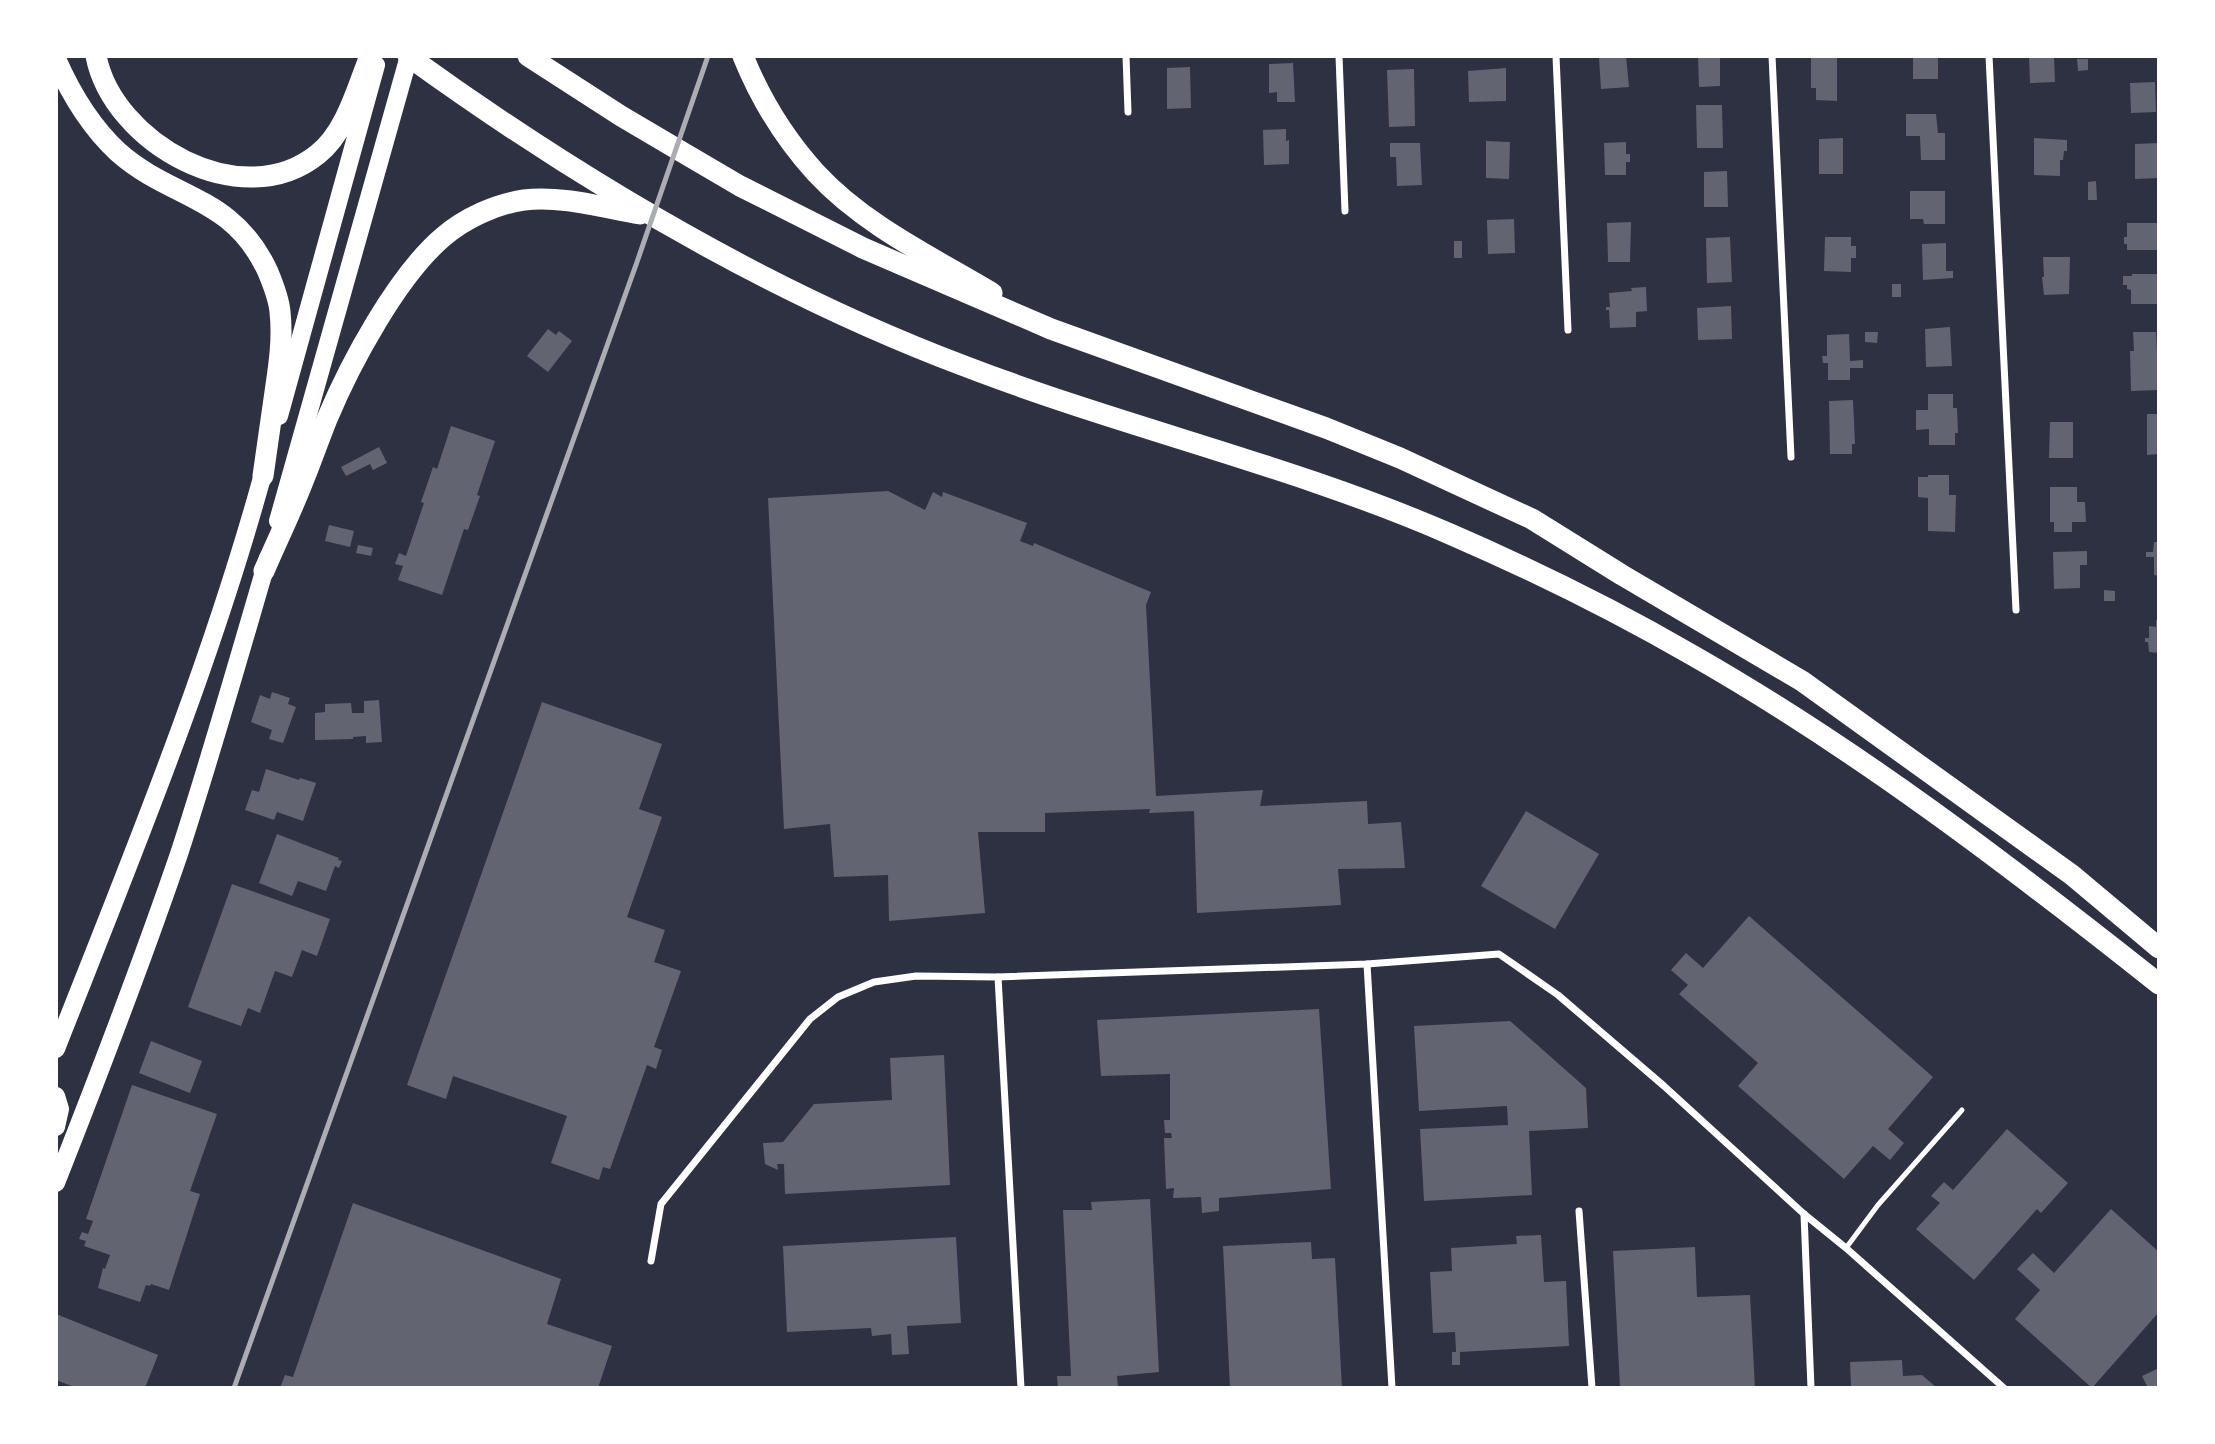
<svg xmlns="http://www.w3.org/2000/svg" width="2215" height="1444" font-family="'Golos Text',sans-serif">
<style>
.building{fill:#626471}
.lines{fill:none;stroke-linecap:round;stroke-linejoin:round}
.service{stroke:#fff;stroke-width:5}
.minor{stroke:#fff;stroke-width:7}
.primary{stroke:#fff;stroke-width:18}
.motorway{stroke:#fff;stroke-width:21}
.rail{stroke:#abadb3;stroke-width:5}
</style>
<rect width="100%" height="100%" fill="#2d3142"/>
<g class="building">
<polygon points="1623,56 1626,56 1629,87 1601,89 1599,58"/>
<polygon points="1698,56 1720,56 1720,86 1699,87"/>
<rect x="1913" y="56" width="25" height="23"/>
<polygon points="2029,56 2054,56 2055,82 2030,83"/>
<polygon points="1811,58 1837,58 1837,101 1816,100 1816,88 1811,88"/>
<polygon points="2077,59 2088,59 2088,70 2078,71"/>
<polygon points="1293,63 1295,102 1277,102 1277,92 1269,93 1269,64"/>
<polygon points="1190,67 1191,108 1167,109 1167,68"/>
<polygon points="1506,68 1506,101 1469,102 1468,71"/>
<polygon points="1414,69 1415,126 1389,127 1387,70"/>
<polygon points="2155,82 2156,112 2131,113 2130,83"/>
<polygon points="1696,105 1722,105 1723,148 1697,148"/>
<polygon points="1906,114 1936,114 1938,133 1945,133 1945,160 1921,160 1920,136 1906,136"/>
<polygon points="1286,129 1286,141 1289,140 1289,164 1264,165 1263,130"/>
<polygon points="1843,138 1843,174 1819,174 1819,139"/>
<polygon points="2034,138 2067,140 2067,151 2064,151 2063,160 2060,160 2060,176 2034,175"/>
<polygon points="1486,141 1510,142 1509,179 1486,178"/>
<polygon points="1626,142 1626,154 1630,154 1630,162 1626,162 1626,175 1605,175 1604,143"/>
<polygon points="1390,143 1420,143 1422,185 1397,186 1396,157 1390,157"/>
<polygon points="2159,143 2159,178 2135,179 2135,144"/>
<polygon points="1727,171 1728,207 1704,207 1704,172"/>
<polygon points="2096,181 2097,200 2088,200 2088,182"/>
<polygon points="1910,191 1945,191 1945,224 1924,224 1923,219 1910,219"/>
<polygon points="1514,219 1515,253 1488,254 1487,220"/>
<polygon points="1631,222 1630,262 1608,262 1607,223"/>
<polygon points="2127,223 2157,223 2157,250 2127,250 2127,244 2124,244 2124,237 2127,237"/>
<polygon points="1730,237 1732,282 1707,283 1706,238"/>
<polygon points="1825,237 1851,237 1851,246 1856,246 1856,258 1851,258 1851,272 1824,271"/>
<rect x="1454" y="241" width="8" height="17"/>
<polygon points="1946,243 1946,271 1953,271 1953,278 1923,280 1922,244"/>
<polygon points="2043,257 2070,257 2069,294 2044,295 2042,277 2044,277"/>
<polygon points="2132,274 2159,274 2159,304 2131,304 2131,290 2127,289 2127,285 2123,285 2123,276 2132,276"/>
<rect x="1892" y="284" width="9" height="13"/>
<polygon points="1646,287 1647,311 1636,312 1636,327 1610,328 1609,310 1606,310 1606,307 1610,307 1609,293 1632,291 1631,288"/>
<polygon points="1731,306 1732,339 1698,340 1697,308"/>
<polygon points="1950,327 1952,366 1926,367 1925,329"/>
<polygon points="548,329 556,335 559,331 572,341 548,372 527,356"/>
<polygon points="1865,332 1878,332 1877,343 1865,342"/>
<polygon points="2133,332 2156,332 2159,390 2131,391 2130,351 2134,351"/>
<polygon points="1849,334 1850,361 1863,360 1863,368 1850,368 1850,380 1828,380 1828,363 1823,363 1822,356 1827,356 1827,335"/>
<polygon points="1928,394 1953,394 1953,408 1957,408 1958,433 1955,433 1955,445 1929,445 1929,429 1916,430 1916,410 1928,410"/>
<polygon points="1853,400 1855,444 1852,444 1852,454 1830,454 1829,401"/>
<polygon points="2147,414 2159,414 2159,454 2147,455"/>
<polygon points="2050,422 2073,422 2073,458 2049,458"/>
<polygon points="451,426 495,441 477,495 480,496 468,530 464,529 442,595 398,580 403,566 395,564 399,553 406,556 424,503 421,502 433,467 437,469"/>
<polygon points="379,447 387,463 373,470 370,464 346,476 341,467"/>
<polygon points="1928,475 1949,475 1949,495 1956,495 1955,532 1928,531 1928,498 1918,497 1918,477 1928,477"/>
<polygon points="2050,487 2077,487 2077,502 2085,502 2086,522 2072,522 2072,532 2054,532 2054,522 2050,522"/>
<polygon points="888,491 925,510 933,492 942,497 943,492 1027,523 1020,541 1033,546 1034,543 1151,592 1146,605 1156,796 1263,790 1260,806 1367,801 1368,824 1401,822 1405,868 1338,869 1341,905 1197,913 1194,811 1149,813 1150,809 1045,813 1045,832 978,832 985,913 889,921 888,875 834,877 830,824 784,829 768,498"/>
<polygon points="329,525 354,531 350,547 325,541"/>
<polygon points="2154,542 2159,542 2159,576 2154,575 2154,557 2146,557 2146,552 2153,552"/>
<polygon points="358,545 373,548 371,556 356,553"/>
<polygon points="2087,551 2087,565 2080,565 2080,588 2054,589 2053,552"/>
<polygon points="2104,590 2115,591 2115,601 2104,601"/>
<polygon points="2156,620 2159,620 2159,653 2149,652 2148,642 2145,642 2145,638 2149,638 2149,626 2156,627"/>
<polygon points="272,692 290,698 288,704 296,707 283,743 269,739 272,730 251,722 260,695 270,699"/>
<polygon points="379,700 382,742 366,743 366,736 353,737 353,739 315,740 315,713 325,712 325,704 351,703 352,713 364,713 364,701"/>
<polygon points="542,702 662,744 639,809 662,817 627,917 665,930 654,962 681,971 654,1047 662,1050 656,1069 647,1065 610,1169 603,1167 599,1180 551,1163 567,1116 453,1076 446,1099 407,1085"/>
<polygon points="266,769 299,780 300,778 316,783 303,821 277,812 274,820 245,810 252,790 259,792"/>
<polygon points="1526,811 1599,854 1555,929 1481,886"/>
<polygon points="277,834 339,858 338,860 342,861 339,868 335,866 326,891 298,881 292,896 259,883"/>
<polygon points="232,884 330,919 317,956 302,950 292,977 275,971 260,1013 248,1008 241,1026 188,1007"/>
<polygon points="1749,916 1933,1077 1888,1129 1904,1143 1890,1160 1873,1146 1844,1179 1738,1086 1758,1063 1679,994 1688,985 1671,970 1686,953 1703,968"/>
<polygon points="1319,1009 1331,1189 1219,1198 1219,1211 1202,1213 1201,1197 1173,1198 1174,1188 1166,1189 1164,1138 1172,1138 1171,1133 1165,1133 1164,1120 1170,1120 1170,1074 1101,1076 1097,1020"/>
<polygon points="1510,1021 1586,1088 1588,1128 1529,1131 1532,1195 1424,1201 1420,1129 1508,1125 1507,1106 1419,1111 1414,1026"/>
<polygon points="151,1041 202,1061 190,1093 139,1073"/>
<polygon points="944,1055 950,1185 785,1194 784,1164 777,1164 778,1170 765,1164 763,1143 783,1142 814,1104 892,1100 890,1058"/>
<polygon points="132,1085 217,1114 190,1191 200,1194 169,1290 151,1284 150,1286 146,1285 140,1302 98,1288 103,1268 105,1269 110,1255 84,1246 86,1241 79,1239 82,1232 88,1234 93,1221 86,1219"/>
<polygon points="2007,1129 2068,1183 2041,1213 2037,1209 1974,1280 1916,1229 1940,1203 1931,1196 1944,1182 1953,1190"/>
<polygon points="1150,1199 1159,1372 1117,1376 1118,1388 1058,1388 1057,1376 1071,1376 1063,1210 1092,1210 1091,1202"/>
<polygon points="353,1203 561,1279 547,1324 612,1346 598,1388 280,1388 285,1375 293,1377"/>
<polygon points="2111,1209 2159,1252 2159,1312 2092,1388 2015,1319 2040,1290 2017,1269 2033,1253 2054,1273"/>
<polygon points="1541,1235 1544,1282 1566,1281 1569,1346 1460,1352 1460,1365 1452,1365 1452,1352 1456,1352 1455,1332 1433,1333 1430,1272 1452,1271 1451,1248 1517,1244 1516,1236"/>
<polygon points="956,1237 961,1323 907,1326 909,1354 892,1355 891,1334 872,1336 871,1328 787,1332 783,1246"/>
<polygon points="1311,1242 1312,1259 1335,1258 1342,1388 1230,1388 1223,1246"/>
<polygon points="1695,1247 1697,1297 1750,1295 1755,1388 1620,1388 1613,1251"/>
<polygon points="56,1314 158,1355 145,1388 77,1388 56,1380"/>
<polygon points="1902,1360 1903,1376 1922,1375 1937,1388 1851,1388 1850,1362"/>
<polygon points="2159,1368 2159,1388 2148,1388 2142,1376"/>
</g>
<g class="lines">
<polyline class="service" points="1846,1248 1878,1205 1962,1110"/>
<g class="minor">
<polyline points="1126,56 1128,112"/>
<polyline points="1339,56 1345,211"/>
<polyline points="1556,56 1568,330"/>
<polyline points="1772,56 1791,457"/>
<polyline points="1989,56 2016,610"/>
<polyline points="1367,964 1392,1388"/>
<polyline points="998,977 1021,1388"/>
<polyline points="1579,1211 1592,1388"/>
<polyline points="1804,1214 1811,1388"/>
<polyline points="651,1261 661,1204 810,1019 838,997 874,982 916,976 998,977 1367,964 1499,954 1558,995 1664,1086 1804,1214 1846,1248 2004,1388"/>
</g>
<g class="primary">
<polyline points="279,416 376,65"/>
<polyline points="278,521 409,56"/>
<path d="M 56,1049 C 132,856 212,663 266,463"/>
<polyline points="56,1096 60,1109 56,1127"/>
<path d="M 56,1183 C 99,1074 141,965 179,854 C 211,756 239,657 268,558"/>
</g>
<g class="motorway">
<path d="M 96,56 C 113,143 242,216 318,154 C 346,132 357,88 370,56"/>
<path d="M 408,56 C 581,181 767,292 967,367 C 1126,428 1294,466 1450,534 C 1533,570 1614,610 1692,655 C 1857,749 2010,866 2159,984"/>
<polyline points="528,56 621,116 682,152 740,186 863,248 1051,329 1326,428 1400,458 1532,519 1622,575 1802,681 2072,875 2159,948"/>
<path d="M 743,56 C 760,98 785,139 816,173 C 864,225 932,257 992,293"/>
<path d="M 56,60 C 71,94 90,126 118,152 C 172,200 233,195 268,272 C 273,284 279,299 280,312 C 283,339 279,365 275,392 C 271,420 267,448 263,476"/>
<path d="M 264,571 C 277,541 292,510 304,479 C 312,459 319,439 327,419 C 350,364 397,276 443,237 C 465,218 496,204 524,200 C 560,195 605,208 640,214"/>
</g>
<polyline class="rail" points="234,1388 637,262 708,56"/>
</g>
<rect width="2215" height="1444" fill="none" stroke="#ffffff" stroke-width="116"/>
</svg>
